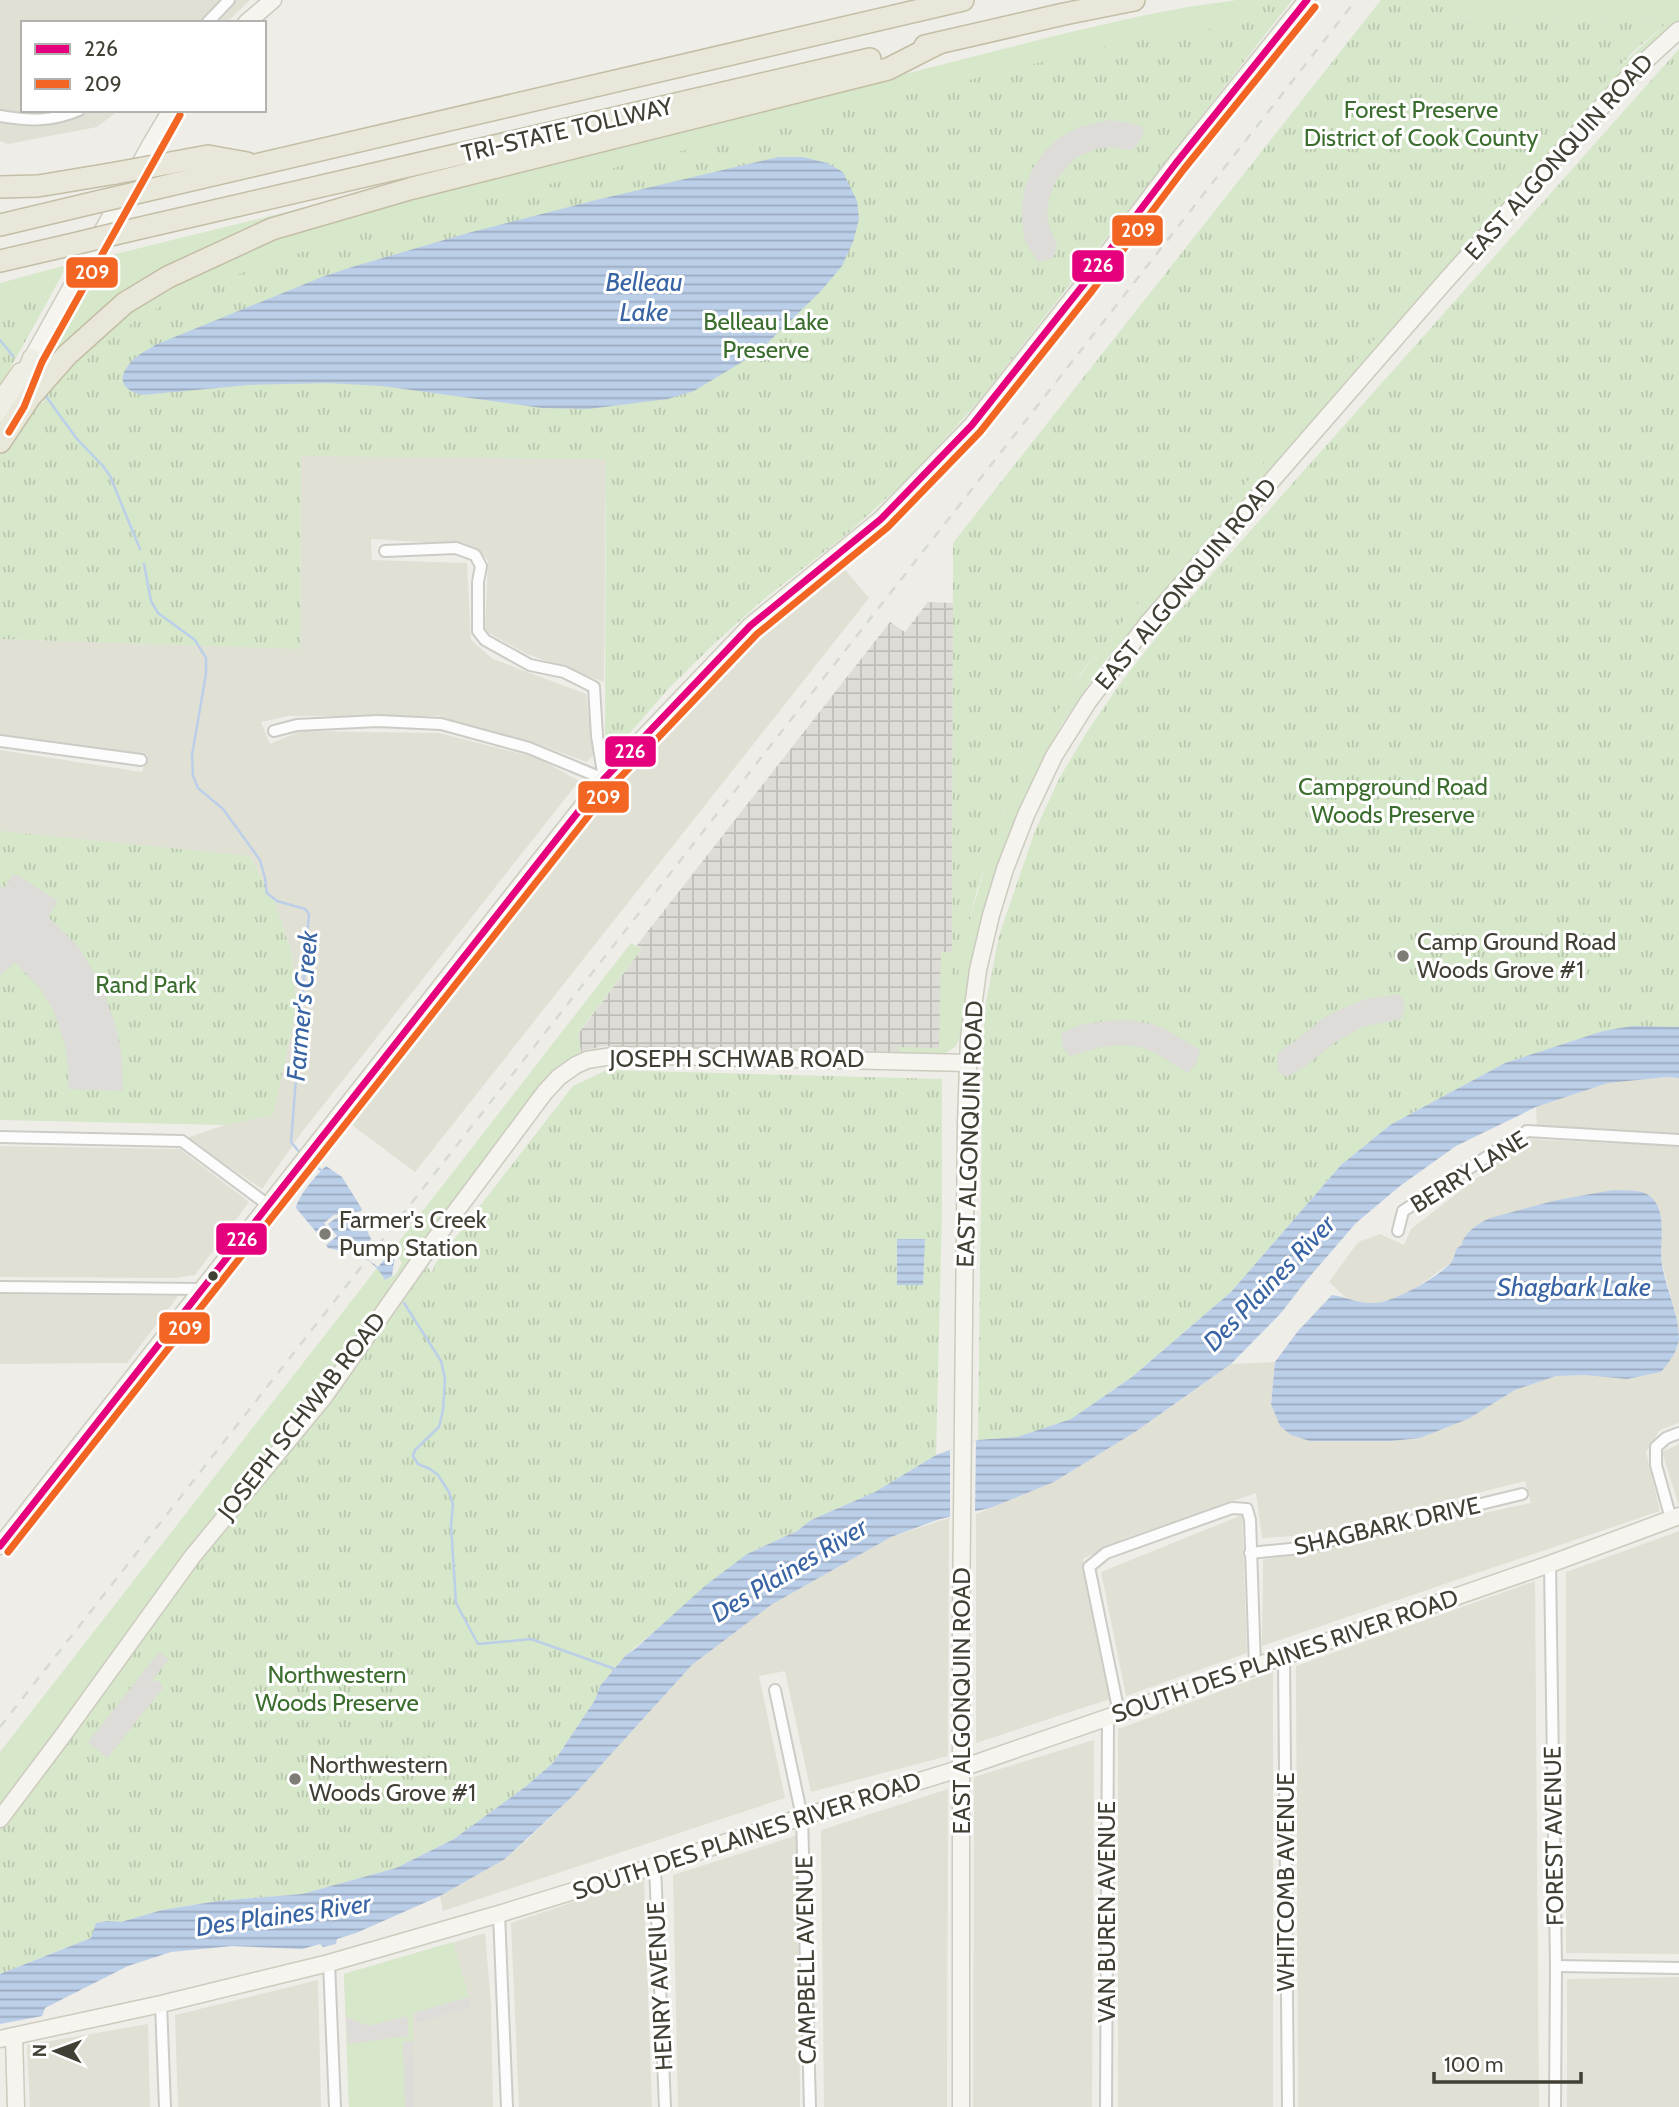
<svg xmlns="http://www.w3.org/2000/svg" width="1679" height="2107" font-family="Cabin,sans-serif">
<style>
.residential{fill:#e1e0d5}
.industrial{fill:url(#industrial-grid)}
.grass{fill:#d6e7ca;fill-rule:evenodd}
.park{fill:url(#park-tufts)}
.parking{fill:#dddcd8}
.water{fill:url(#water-rules)}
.pier{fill:#eeede8}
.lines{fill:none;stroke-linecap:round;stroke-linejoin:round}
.stream{stroke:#bccfe9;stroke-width:2.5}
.street-casing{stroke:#cccbc5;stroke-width:14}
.secondary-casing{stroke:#cccbbf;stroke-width:19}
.primary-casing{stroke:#cfcbb7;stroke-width:21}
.highway-casing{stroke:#c3bea5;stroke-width:24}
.street{stroke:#fcfcfc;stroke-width:10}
.secondary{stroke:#f5f4ee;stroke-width:16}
.primary{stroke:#efeee4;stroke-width:18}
.highway{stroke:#e9e7da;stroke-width:21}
.rail{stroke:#d8d8d7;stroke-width:2.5;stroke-dasharray:9 9;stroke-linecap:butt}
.highway-bridge-casing{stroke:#c3bea5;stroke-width:24;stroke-linecap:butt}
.highway-bridge{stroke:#e9e7da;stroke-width:21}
.bus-1-casing{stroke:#fff;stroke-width:12}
.bus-2-casing{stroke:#fff;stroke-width:12}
.bus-1{stroke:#e5007d;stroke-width:7}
.bus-2{stroke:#f26522;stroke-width:7}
.poi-dot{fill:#7e7c74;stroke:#fff;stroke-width:2.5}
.bus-dot{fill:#423f35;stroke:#fff;stroke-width:2.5}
.labels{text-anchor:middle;stroke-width:6;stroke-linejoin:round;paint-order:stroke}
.park-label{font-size:24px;fill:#3b6e2e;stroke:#fff}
.street-label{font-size:24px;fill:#423f35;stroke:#fff}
.poi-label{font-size:24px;fill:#423f35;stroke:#fff;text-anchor:start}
.water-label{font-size:26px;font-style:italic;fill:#3964a4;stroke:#fff}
.line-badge{stroke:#fff;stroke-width:2.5}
.badge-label{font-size:19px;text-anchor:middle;font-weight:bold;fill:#fff}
</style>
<defs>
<pattern id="industrial-grid" width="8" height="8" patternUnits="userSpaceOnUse" patternTransform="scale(1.75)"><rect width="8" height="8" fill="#dedcd6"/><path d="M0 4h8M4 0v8" fill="none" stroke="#c0beb8"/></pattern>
<pattern id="park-tufts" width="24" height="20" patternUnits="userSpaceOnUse" patternTransform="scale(1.75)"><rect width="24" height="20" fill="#d6e7ca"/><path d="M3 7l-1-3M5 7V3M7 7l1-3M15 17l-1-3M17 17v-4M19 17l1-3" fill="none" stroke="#b9c7ae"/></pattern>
<pattern id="water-rules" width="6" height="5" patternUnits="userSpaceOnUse" patternTransform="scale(1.75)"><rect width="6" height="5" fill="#bccfe9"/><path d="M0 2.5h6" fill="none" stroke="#9aa9be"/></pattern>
</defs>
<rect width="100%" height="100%" fill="#eeede8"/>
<g class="residential">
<polygon points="0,0 250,0 226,23 23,23 23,110 119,110 97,127 8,144 0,141"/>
<polygon points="301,455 606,459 604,682 527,654 485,631 488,560 469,545 371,539 372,560 467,563 471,640 493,659 586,694 594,754 587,762 535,743 438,716 288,716 261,722 270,744 300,731 439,733 538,758 579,781 302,1132 262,1189 186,1138 225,1125 273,1114 297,1006 291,951 275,903 251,857 0,831 0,750 142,772 148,755 0,734 0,639 300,648"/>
<polygon points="841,565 869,598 415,1172 348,1122 611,786 687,697 771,620"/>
<polygon points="1667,1077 1679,1078 1679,1135 1537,1126 1536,1107 1608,1083"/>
<polygon points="1527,1139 1679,1146 1679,1335 1675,1311 1662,1264 1661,1218 1462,1245 1457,1248 1452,1262 1414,1289 1393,1299 1377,1303 1358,1303 1345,1297 1329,1282 1358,1242 1380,1234 1404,1245 1411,1229"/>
<polygon points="0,1146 180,1149 249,1202 195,1275 176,1278 0,1277"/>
<polygon points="0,1294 178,1296 127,1363 0,1364"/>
<polygon points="1679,1337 1679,1423 1660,1430 1646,1452 1660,1511 1262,1646 1263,1560 1531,1503 1525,1481 1313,1535 1262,1538 1256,1493 1123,1539 1083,1559 1110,1699 976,1743 976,1514 1054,1482 1135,1432 1231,1364 1275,1362 1271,1404 1310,1441 1391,1441 1420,1438 1468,1419 1515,1390 1556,1376 1585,1375 1677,1349"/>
<polygon points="1679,1444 1679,1506 1662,1452"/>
<polygon points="1242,1515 1247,1653 1126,1696 1101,1572"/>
<polygon points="949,1518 948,1756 811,1792 785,1671 759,1676 785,1798 443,1911 440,1896 505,1859 526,1841 574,1795 692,1665 771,1605 891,1537"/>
<polygon points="1679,1531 1679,1954 1566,1953 1566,1572"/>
<polygon points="1535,1581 1539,2107 1298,2107 1296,1666"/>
<polygon points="1273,1672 1273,2107 1118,2107 1118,1729"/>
<polygon points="1094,1740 1092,2107 973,2107 974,1777"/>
<polygon points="948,1789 947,2107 824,2107 821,1830"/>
<polygon points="798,1835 800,2107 678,2107 673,1875"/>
<polygon points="644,1878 652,2107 519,2107 511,1923"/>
<polygon points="485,1933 491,2004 493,2107 349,2107 344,1974"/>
<polygon points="1679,1977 1679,2107 1567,2107 1567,1979"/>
<polygon points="318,1980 321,2107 178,2107 175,2015"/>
<polygon points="148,2024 150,2107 30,2107 27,2045"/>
</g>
<polygon class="industrial" points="928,602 953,603 952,1001 943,1055 603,1046 581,1052 578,1034 642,949 637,945 890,622 905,632"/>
<g class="grass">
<polygon points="1238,0 1292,0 1176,148 63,391 48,390 106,329 139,306 178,283 275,238 314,225 1054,36 1136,17 1187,7"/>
<path d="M 1381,0 L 1679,0 L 1679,20 L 1640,55 L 1552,153 L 1208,540 L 1101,666 L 1062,724 L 1024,797 L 1011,830 L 994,876 L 972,960 L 961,1033 L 956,1046 L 943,1055 L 900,1054 L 898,1047 L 939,1048 L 941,952 L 952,952 L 964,945 C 975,898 988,852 1006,808 C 1035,735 1081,670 1131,611 L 1615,71 L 1668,22 L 1442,17 Z"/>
<polygon points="336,200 225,242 44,370 41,367 103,257"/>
<polygon points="67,265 51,295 0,307 0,283"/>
<path d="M 631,943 L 642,949 L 578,1033 L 581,1052 C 558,1062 544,1077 531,1098 L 329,1377 L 211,1522 L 123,1637 L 39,1754 L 0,1805 L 0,1752 L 378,1267 L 385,1280 L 395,1275 L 402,1263 L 398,1256 L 390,1253 Z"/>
<path d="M 453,1942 L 469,1997 L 413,2014 L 413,2041 L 403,2042 L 405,2107 L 349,2107 L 344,1974 ZM 407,2016 L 347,2037 L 346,2018 L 369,2026 Z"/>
</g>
<g class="park">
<path d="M 1238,0 L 1292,0 L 978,402 L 912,475 L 847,534 L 763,600 L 715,643 L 670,687 L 614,751 L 605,750 L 606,459 L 301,456 L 300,649 L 0,639 L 0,453 L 35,401 L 44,403 L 43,399 L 48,390 L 56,390 C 83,363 109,337 141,317 C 168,301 199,290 228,278 C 300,251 373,229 447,209 L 1098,48 L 1160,36 L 1237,25 L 1233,1 Z"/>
<polygon points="1381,0 1443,0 1443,17 1668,22 1634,51 1615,71 1131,611 1081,673 1040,739 1006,807 977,889 952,1001 953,543"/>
<polygon points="1679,49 1679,1027 1603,1031 1505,1063 1390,1125 1341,1165 1231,1292 1132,1377 1071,1419 1017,1437 978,1440 983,1037 986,1002 999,936 1035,831 1060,777 1087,732 1122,681 1164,628"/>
<polygon points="51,295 0,387 0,307"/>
<polygon points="0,831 250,856 275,903 291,951 297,1006 273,1115 225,1125 0,1120"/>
<polygon points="607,1070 942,1079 942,1210 936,1455 875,1492 811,1520 797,1531 747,1554 626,1655 600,1686 595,1700 553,1763 525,1787 454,1839 396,1868 302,1894 218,1901 162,1910 121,1922 108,1921 91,1938 0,1974 0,1829 63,1748 170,1599 334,1396 426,1265 432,1273 435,1264 573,1086"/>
</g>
<g class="parking">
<polygon points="1109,120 1131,123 1143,127 1144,132 1136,147 1131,150 1111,147 1096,149 1075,158 1066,168 1055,182 1049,199 1047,216 1050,229 1057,244 1055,254 1051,259 1038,262 1025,241 1022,222 1022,206 1025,187 1033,168 1046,150 1059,138 1079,127"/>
<polygon points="12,875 17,875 58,901 48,917 78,946 101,984 116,1027 121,1051 123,1091 68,1089 68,1064 65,1045 54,1012 42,991 15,962 0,976 0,886 4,888"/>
<polygon points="1399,994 1404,1002 1404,1011 1401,1019 1362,1027 1334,1043 1307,1065 1292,1074 1286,1077 1279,1072 1277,1062 1278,1052 1295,1041 1322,1019 1334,1012 1366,999"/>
<polygon points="1129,1020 1152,1024 1165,1029 1200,1050 1196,1063 1188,1073 1157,1054 1141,1047 1123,1045 1101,1047 1070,1056 1063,1047 1061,1033 1080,1025 1105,1021"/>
<polygon points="159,1652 169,1659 151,1681 159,1681 163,1688 107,1758 88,1742"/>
<polygon points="469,1997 472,2007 416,2023 414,2013"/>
<polygon points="407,2016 409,2036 348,2044 346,2017 369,2026"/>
<polygon points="413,2041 414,2107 405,2107 403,2042"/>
</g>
<g class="water">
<path d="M 778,157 L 803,157 L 827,163 L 843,172 L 857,201 L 859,219 L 853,242 L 842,266 L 820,292 L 757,353 L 694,391 L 668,399 L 588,409 L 542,408 L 382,386 L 327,383 L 249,385 L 142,395 C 122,390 116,379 131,362 C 137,355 148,350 155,345 L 322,277 L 352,267 L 468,233 L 592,201 Z"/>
<polygon points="1632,1026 1679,1027 1679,1078 1667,1077 1608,1083 1536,1107 1456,1146 1400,1186 1356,1223 1305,1282 1281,1313 1231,1364 1135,1432 1054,1482 990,1508 940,1519 891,1537 771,1605 692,1665 574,1795 505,1859 440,1896 356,1933 337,1939 336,1944 323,1947 320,1944 302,1949 232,1946 171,1952 128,1966 45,2008 42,2016 0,2024 0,1974 91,1938 96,1923 108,1921 121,1922 162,1910 218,1901 302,1894 396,1868 454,1839 525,1787 553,1763 595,1700 600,1686 626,1655 635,1649 706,1585 747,1554 797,1531 811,1520 875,1492 936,1455 978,1440 1017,1437 1071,1419 1132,1377 1231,1292 1341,1165 1390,1125 1505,1063 1603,1031"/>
<path d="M 326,1166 L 342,1177 L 362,1209 L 361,1211 L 334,1215 L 324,1223 L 326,1226 L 317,1233 L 296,1208 C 298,1196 317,1174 326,1166 Z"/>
<path d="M 1613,1190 C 1626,1191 1645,1188 1654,1200 C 1667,1217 1659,1245 1662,1265 C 1666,1289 1679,1314 1679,1339 C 1677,1353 1669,1362 1661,1372 L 1627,1379 L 1585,1375 L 1556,1376 L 1515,1390 L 1468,1419 L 1420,1438 L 1391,1441 L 1310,1441 L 1291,1435 L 1280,1426 L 1271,1404 L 1275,1362 L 1298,1331 L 1332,1295 C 1348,1297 1357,1304 1374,1303 C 1393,1303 1438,1277 1451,1263 C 1454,1259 1455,1252 1457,1248 L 1462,1245 C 1463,1233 1479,1223 1490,1218 L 1557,1200 Z"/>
<path d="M 360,1215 L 371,1239 L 395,1255 L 392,1276 L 385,1280 C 370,1254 355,1254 328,1248 L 326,1245 L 337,1236 L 328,1224 L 336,1218 Z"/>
<polygon points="897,1239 925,1239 923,1285 897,1285"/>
</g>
<g class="pier">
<polygon points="371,1239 390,1253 378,1267 360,1254"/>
<polygon points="976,1441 975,1515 950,1521 950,1450"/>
</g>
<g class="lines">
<g class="stream">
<polyline points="0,340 13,356"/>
<polyline points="45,395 77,439 103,466 110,476 140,549"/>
<polyline points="144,564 151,601 158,613 195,640 206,658 206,674 192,755 193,776 198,788 223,809 260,860 265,878 267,893 277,901 305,909 309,914 291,1142 300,1153"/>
<polyline points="311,1162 322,1171"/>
<polyline points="404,1303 441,1361 445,1379 443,1410 439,1427 415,1450 413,1456 418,1464 430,1469 438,1475 449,1492 453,1504 451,1526 456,1603 478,1644 531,1639 618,1670"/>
</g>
<g class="street-casing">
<g id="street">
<polyline points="207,23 229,0"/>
<path d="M 0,116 C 28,121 52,122 79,110"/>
<polyline points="385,551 456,548 475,555 481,566 478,582 478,631 485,640 530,665 564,672 594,687 597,736 604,779"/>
<polyline points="274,731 297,725 378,721 441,724 529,748 604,779"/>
<polyline points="0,741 141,760"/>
<polyline points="0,1137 182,1141 268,1205"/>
<polyline points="1398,1231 1403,1211 1527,1131 1679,1140"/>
<polyline points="0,1287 201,1289"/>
<polyline points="1671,1519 1656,1465 1656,1447 1666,1438 1679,1433"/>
<polyline points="1250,1553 1300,1548 1522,1494"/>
<polyline points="1550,1564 1556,1966 1555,2107"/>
<polyline points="1284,1657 1288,2107"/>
<polyline points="775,1690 802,1817 810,2107"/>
<polyline points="1119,1713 1089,1567 1106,1553 1232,1508 1247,1509 1250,1520 1255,1666"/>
<polyline points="655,1866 665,2107"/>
<polyline points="499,1914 507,2107"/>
<polyline points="329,1963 335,2107"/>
<polyline points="1556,1966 1679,1968"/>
<polyline points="161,2004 165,2107"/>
<polyline points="1106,2107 1108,1717"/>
</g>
</g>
<g class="secondary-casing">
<g id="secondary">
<polyline points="246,23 273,0"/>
<polyline points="32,358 152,142 171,110"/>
<polyline points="0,1546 604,779 750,626 881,519 972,425 1084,284 1176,163 1307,0"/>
<polyline points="0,1819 61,1738 192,1557 324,1397 433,1242 545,1092 559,1077 576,1065 587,1060 618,1055 968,1063"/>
<polyline points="14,2036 16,2107"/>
<polyline points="0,2039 161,2004 329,1963 499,1914 655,1866 802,1817 962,1768 1550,1564 1679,1516"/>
<polyline points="961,2107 961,1618 966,1123 969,1038 978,970 991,915 1005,869 1026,815 1054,756 1088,702 1147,624 1442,285 1630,75 1679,30"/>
</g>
</g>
<g class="primary-casing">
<g id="primary">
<polyline points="0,402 21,372"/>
<polyline points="7,416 15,402 32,358"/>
</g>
</g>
<g class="highway-casing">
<g id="highway">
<polyline points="925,46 1064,14 1134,0"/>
<polyline points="154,166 208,156 247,163"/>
<polyline points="0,187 38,186 116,173"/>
<polyline points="140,192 963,0"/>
<polyline points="0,225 101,201"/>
<polyline points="119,233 870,59"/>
<polyline points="0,261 78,243"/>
<polyline points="0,442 30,397 67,355 125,303 168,277 272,229 413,188 888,69 939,43"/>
</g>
</g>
<use href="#street" class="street"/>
<use href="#secondary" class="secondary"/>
<use href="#primary" class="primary"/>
<use href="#highway" class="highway"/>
<polyline class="rail" points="0,1727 1356,0"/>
<g class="highway-bridge-casing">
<g id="highway-bridge">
<polyline points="116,173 154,166"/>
<polyline points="101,201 140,192"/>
<polyline points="78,243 119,233"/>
</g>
</g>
<use href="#highway-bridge" class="highway-bridge"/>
<g class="bus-1-casing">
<polyline id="bus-1" points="0,1546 604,779 750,626 881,519 972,425 1084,284 1176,163 1307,0"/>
</g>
<g class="bus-2-casing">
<g id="bus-2">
<polyline points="9,432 24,407 42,362 180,115"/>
<polyline points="8,1552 612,786 757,634 888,527 980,432 1092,291 1184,169 1315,7"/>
</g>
</g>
<use href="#bus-1" class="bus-1"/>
<use href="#bus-2" class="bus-2"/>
</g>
<g class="poi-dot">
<circle cx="1403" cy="956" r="7"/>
<circle cx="325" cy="1234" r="7"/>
<circle cx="295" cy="1779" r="7"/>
</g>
<circle class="bus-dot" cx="213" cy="1276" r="6"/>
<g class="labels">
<g class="park-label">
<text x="1421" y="118">Forest Preserve<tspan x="1421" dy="28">District of Cook County</tspan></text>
<text x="766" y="330">Belleau Lake<tspan x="766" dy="28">Preserve</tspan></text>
<text x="1393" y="795">Campground Road<tspan x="1393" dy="28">Woods Preserve</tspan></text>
<text x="146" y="993">Rand Park</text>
<text x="337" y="1683">Northwestern<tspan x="337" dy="28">Woods Preserve</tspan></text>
</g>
<g class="street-label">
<text transform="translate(567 130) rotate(-13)" y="8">TRI-STATE TOLLWAY</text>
<text transform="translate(1559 157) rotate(-48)" y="8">EAST ALGONQUIN ROAD</text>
<text transform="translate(1186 584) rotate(-50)" y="8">EAST ALGONQUIN ROAD</text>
<text x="737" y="1067">JOSEPH SCHWAB ROAD</text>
<text transform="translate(970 1134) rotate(-88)" y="8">EAST ALGONQUIN ROAD</text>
<text transform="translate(1469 1172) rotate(-32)" y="8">BERRY LANE</text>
<text transform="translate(302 1416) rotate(-52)" y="8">JOSEPH SCHWAB ROAD</text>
<text transform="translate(1387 1526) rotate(-13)" y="8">SHAGBARK DRIVE</text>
<text transform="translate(1285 1656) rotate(-19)" y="8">SOUTH DES PLAINES RIVER ROAD</text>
<text transform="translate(962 1701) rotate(-90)" y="8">EAST ALGONQUIN ROAD</text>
<text transform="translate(747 1836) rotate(-18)" y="8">SOUTH DES PLAINES RIVER ROAD</text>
<text transform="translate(1554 1836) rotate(-91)" y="8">FOREST AVENUE</text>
<text transform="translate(1286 1882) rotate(-90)" y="8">WHITCOMB AVENUE</text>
<text transform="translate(1107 1912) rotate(-90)" y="8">VAN BUREN AVENUE</text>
<text transform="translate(806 1960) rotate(-91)" y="8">CAMPBELL AVENUE</text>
<text transform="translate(660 1986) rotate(-93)" y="8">HENRY AVENUE</text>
</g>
<g class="poi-label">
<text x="1417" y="950">Camp Ground Road<tspan x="1417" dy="28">Woods Grove #1</tspan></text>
<text x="339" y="1228">Farmer's Creek<tspan x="339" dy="28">Pump Station</tspan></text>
<text x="309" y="1773">Northwestern<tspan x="309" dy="28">Woods Grove #1</tspan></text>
</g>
<g class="water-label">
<text x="644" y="291">Belleau<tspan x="644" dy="30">Lake</tspan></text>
<text transform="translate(302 1006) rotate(-85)" y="9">Farmer's Creek</text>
<text transform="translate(1269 1283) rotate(-46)" y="9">Des Plaines River</text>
<text x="1574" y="1296">Shagbark Lake</text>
<text transform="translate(789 1570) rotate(-31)" y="9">Des Plaines River</text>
<text transform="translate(283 1915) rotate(-8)" y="9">Des Plaines River</text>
</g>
</g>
<g class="line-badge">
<rect x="1111" y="214" width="53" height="33" rx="7" fill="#f26522"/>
<rect x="1071" y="249" width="54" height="34" rx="7" fill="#e5007d"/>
<rect x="65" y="256" width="54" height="33" rx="7" fill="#f26522"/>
<rect x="604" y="735" width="53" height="33" rx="7" fill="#e5007d"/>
<rect x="577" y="780" width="53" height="34" rx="7" fill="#f26522"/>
<rect x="215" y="1222" width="53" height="34" rx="7" fill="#e5007d"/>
<rect x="158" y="1311" width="53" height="34" rx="7" fill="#f26522"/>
</g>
<g class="badge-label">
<text x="1138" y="237">209</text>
<text x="1098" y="272">226</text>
<text x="92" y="279">209</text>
<text x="630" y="758">226</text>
<text x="603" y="804">209</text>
<text x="242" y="1246">226</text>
<text x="185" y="1335">209</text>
</g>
<rect x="21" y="21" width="245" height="91" fill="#ffffff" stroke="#b3b2ae" stroke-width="2"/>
<rect x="35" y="44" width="35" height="10" fill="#e5007d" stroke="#b3b2ae" stroke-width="2"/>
<text x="84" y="56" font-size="21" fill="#423f35">226</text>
<rect x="35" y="79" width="35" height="10" fill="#f26522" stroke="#b3b2ae" stroke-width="2"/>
<text x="84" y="91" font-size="21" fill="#423f35">209</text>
<g transform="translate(56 2051) rotate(271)" stroke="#ffffff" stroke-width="5" paint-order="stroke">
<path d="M0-5L12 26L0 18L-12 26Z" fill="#423f35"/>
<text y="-10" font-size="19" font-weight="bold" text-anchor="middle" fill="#423f35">N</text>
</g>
<path d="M1434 2072v10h147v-10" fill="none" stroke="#423f35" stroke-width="3.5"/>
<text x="1444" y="2072" font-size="21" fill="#423f35" stroke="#ffffff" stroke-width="5" paint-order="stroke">100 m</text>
</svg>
